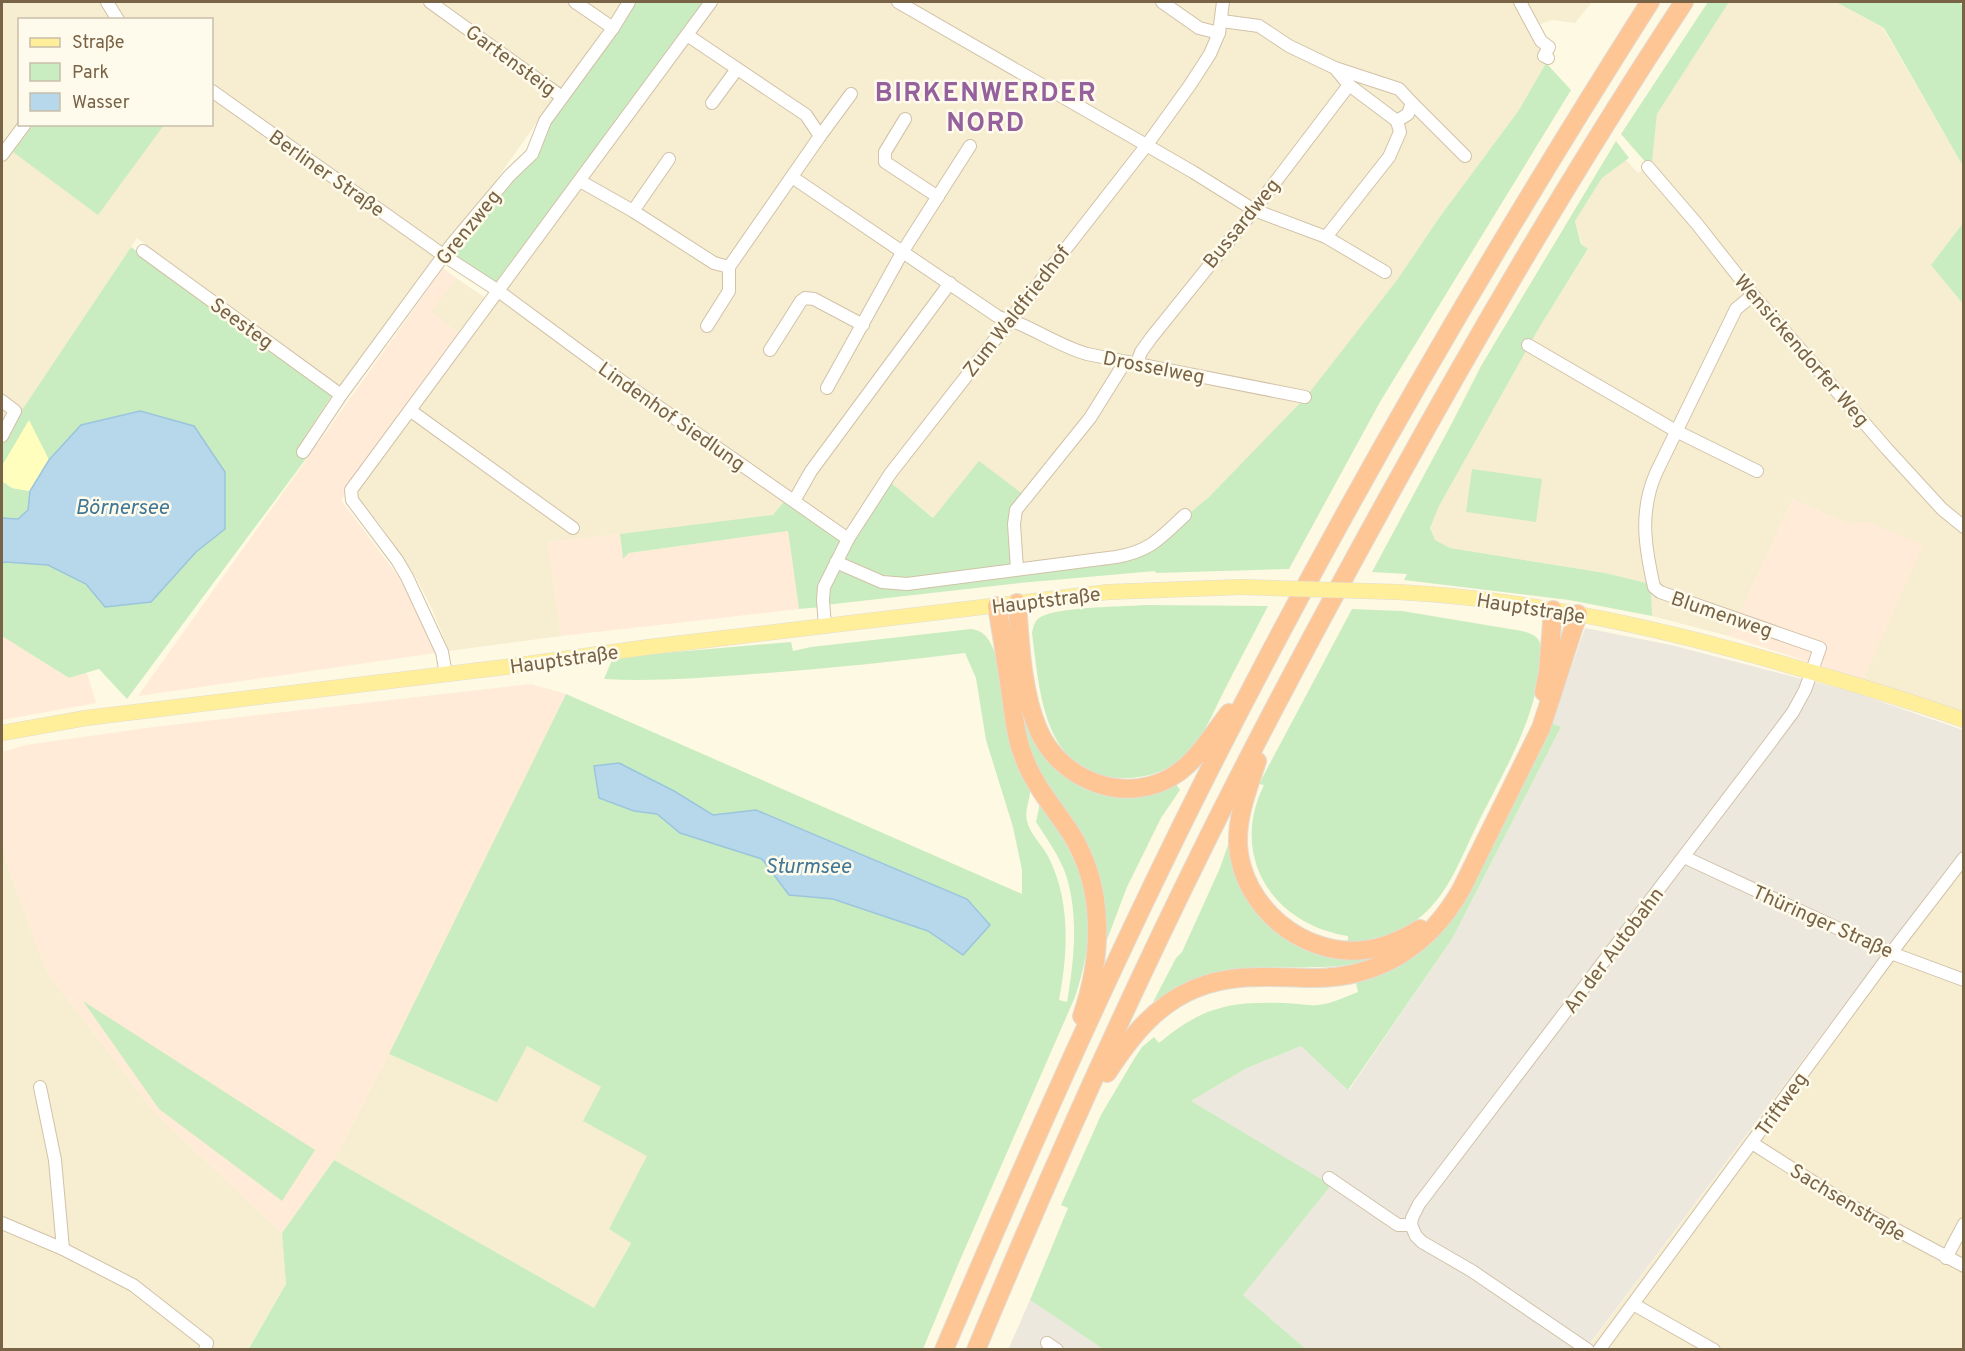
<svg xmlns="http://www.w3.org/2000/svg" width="1965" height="1351" font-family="Overpass,sans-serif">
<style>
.residential{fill:#f7edd1;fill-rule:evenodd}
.commercial{fill:#ffebd7}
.industrial{fill:#ede8de}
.green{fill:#c9edc0;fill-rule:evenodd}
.sand{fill:#fffebd}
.water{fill:#b6d8ea;stroke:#9bc5dd;stroke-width:1.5}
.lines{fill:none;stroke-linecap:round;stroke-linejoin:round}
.minor-casing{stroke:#d1c2a8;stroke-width:14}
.major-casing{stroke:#e2ddd6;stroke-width:16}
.highway-casing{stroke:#e2ddd6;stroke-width:20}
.minor{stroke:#fff;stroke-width:12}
.major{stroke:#ffee9a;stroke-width:15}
.highway{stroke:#fec595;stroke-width:18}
.major-bridge-casing{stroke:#e2ddd6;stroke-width:16;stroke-linecap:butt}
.major-bridge{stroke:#ffee9a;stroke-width:15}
.labels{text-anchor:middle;stroke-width:5;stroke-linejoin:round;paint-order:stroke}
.street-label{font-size:20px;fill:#796346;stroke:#fffbec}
.water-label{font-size:21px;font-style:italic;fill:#417796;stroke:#fffbec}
.district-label{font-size:26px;font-weight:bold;letter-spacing:1.5px;fill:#95619d;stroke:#fffbec}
</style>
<rect width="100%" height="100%" fill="#fef9e3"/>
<g class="residential">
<path d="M 2,2 L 622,2 L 494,183 L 340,386 L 137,238 L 18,416 L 2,431 ZM 20,20 L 212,20 L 212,124 L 20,124 Z"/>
<polygon points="719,2 1592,2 1575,23 1552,20 1535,26 1546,63 1519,110 1439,218 1397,280 1306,398 1209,497 1186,516 1156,544 1018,570 934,518 888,480 848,537 788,496 774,515 685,527 548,542 561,636 449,651 433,611 418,581 382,527 355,495 462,350 461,335 430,312 456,278 487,299 493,307"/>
<polygon points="1729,2 1836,2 1883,28 1963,166 1963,223 1931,265 1963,304 1963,712 1863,680 1922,546 1867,522 1848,524 1793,499 1729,636 1652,616 1651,584 1605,573 1450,548 1435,540 1431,533 1431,523 1439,506 1539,328 1588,250 1582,244 1575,221 1602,178 1626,160 1638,173 1652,162 1657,114"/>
<polygon points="2,840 7,865 47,972 156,1114 282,1233 286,1284 248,1349 2,1349"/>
<polygon points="1963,851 1963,1349 1586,1350 1883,953"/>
<polygon points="527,1046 602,1087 584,1121 648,1156 609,1229 631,1242 594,1308 334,1160 389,1054 422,1069"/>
</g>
<g class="commercial">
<polygon points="443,268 456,278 431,312 461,335 341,500 398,576 415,607 435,653 138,696"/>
<polygon points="1793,499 1848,524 1867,522 1923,545 1863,680 1729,636"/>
<polygon points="788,531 799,609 561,636 548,542 620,534 623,559 629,553"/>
<polygon points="2,636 69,678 87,673 96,703 2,720"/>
<polygon points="531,684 566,694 389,1054 334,1160 282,1233 156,1114 47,972 7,865 2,840 2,752 26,745 154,727"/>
</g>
<g class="industrial">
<polygon points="1585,628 1671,645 1853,692 1963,730 1963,851 1883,953 1586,1349 1306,1349 1243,1295 1191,1101 1247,1068 1301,1046 1349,1090 1452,939 1561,727 1552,723"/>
<polygon points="1030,1300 1103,1349 1008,1350"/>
</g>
<g class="green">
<polygon points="636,2 707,2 495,290 449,259"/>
<polygon points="1708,2 1729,2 1657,114 1652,162 1648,165 1621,134"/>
<polygon points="1836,2 1959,2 1963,6 1963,166 1884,28"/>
<polygon points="1546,63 1571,90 1380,402 1289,569 1156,573 1155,571 1020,583 825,605 837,564 882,584 1127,557 1186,516 1209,497 1306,397 1397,280 1439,218 1519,110"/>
<polygon points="34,124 164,124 164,125 98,215 13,152"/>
<polygon points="1616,141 1629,158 1602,178 1575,221 1581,244 1588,249 1539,328 1439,506 1430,528 1435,540 1450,548 1605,573 1651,584 1652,616 1569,600 1404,580 1407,574 1372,572 1452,423 1481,366"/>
<polygon points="1963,223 1963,304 1931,265"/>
<polygon points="131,247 332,395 306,435 317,444 127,699 99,669 69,678 2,636 2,563 5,562 48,565 86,584 105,607 151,602 196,552 225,529 81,425 49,460 29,421 2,466 2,436 18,416"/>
<polygon points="979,461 1024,495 1016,506 1015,568 889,582 838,562 888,480 933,518"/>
<polygon points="1472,469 1542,479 1536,522 1466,512"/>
<polygon points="2,481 12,488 30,491 28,510 18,519 2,518"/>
<polygon points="787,498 847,539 822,607 799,609 788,531 629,553 623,559 620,534 773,515"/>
<path d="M 1144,605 L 1268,606 C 1253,635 1237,665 1222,695 C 1213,713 1205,732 1193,747 C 1176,767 1154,777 1129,778 C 1044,781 1040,695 1032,633 C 1033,628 1034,623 1037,620 C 1049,606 1124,607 1144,605 Z"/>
<path d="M 1352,609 L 1402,611 L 1522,631 C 1529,633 1537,635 1540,643 C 1542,648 1541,655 1540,661 C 1537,719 1502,774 1477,825 C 1463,853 1452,885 1430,908 C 1406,933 1380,939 1348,943 L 1348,936 C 1272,924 1229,856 1264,785 L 1259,784 Z"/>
<path d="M 971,629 C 987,631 991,643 996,656 C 1007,699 1021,742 1030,785 C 1032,797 1024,809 1027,821 C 1030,834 1042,845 1048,856 C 1071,901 1068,953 1059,1000 L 1067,1002 C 1074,961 1079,916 1066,875 C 1059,855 1047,839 1036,822 L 1040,803 C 1088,872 1102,915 1075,997 L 960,1260 L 923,1349 L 248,1350 L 286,1284 L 282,1233 L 334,1160 L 594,1308 L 631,1243 L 609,1229 L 647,1156 L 583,1121 L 601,1087 L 527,1046 L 497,1102 L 389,1054 L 566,694 L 1022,894 L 1022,870 L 1013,827 L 986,740 L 976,678 L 965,653 C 890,662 816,670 741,675 C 695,678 650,682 604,679 L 612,660 L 617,657 L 791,642 L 793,651 L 811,647 ZM 619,763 L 674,791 L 713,815 L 756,810 L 967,899 L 963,955 L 928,931 L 833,899 L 789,895 L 762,859 L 680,833 L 657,813 Z"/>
<path d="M 1021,710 C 1045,786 1102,811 1176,784 L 1180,790 L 1161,818 L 1127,887 L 1105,945 C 1108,900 1099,859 1074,821 C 1060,801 1044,782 1034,759 C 1027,744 1024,727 1021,710 Z"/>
<path d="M 1552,723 L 1561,727 L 1452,939 L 1348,1090 L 1301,1046 L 1247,1068 L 1191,1101 L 1331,1185 L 1243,1295 L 1306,1349 L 1103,1349 L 1030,1300 L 1068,1208 L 1061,1205 L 1101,1115 L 1134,1059 L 1142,1047 L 1154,1037 L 1159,1043 C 1201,1008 1228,1001 1282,1003 C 1294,1003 1306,1006 1318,1005 C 1331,1004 1345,997 1358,992 L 1356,983 L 1375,977 L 1407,960 L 1535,759 Z"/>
<path d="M 1230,839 C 1232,852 1233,867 1238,880 C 1251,919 1291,952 1333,958 C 1347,960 1361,959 1375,959 C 1321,975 1272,961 1220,972 C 1195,976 1174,989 1153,1002 L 1176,958 L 1182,952 L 1220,868 Z"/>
<polygon points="83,1001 315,1150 282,1201 159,1109"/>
</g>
<polygon class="sand" points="29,420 49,460 30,491 12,488 2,481 2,466"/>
<g class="water">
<polygon points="140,411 194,426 225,472 225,529 196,552 151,602 105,607 86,584 48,565 5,562 2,563 2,518 18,519 28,510 30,491 49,460 81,425"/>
<polygon points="619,763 674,791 713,815 756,810 967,899 990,925 963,955 928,931 833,899 789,895 762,859 680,833 657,814 634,811 599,798 594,766"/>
</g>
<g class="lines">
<g class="minor-casing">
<g id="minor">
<polyline points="107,2 118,20"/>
<polyline points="430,2 562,97"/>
<polyline points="575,2 613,28"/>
<polyline points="898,2 1193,172 1254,210 1326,237 1385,272"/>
<polyline points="1162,2 1199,28 1219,33"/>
<polyline points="1520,2 1541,41 1549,47 1544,56 1548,58"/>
<polyline points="1222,21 1259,26 1289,46 1335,68 1349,85 1397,121 1408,114 1412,103 1399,89 1335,68"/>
<polyline points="212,91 443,255 497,290 600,366 848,539"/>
<polyline points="712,103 737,69"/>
<polyline points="1412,103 1465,156"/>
<polyline points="905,119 885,152 885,162 938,197"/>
<polyline points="820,136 851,94"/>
<polyline points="2,155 25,124"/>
<polyline points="1648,167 1697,224 1753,295 1887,449 1942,509 1964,527"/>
<path d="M 792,177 L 997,316 C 1005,320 1012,321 1020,324 C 1043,334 1063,347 1087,354 L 1305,397"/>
<polyline points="580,181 633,211 714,263 729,267 820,136 806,115 687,35"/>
<polyline points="633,211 669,159"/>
<polyline points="1326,237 1389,157 1400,132 1397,121"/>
<polyline points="143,251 341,395"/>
<polyline points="707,326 729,291 729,267"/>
<polyline points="1528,345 1676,431 1757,471"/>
<polyline points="770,350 801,301 805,298 814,299 863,325"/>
<polyline points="1137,363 1141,352 1151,338 1254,210 1349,85"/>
<polyline points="827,388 903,251 970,146"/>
<polyline points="2,401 15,411 2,436"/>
<polyline points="411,411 573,528"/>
<polyline points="303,452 341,395 452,244 509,176 532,154 545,121 613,28 629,2"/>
<polyline points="794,501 811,471 950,283"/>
<path d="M 836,562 L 882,582 L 907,584 L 1116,557 C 1151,551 1160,538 1185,515"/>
<polyline points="1017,569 1014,524 1016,510 1090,418 1125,362"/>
<polyline points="825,627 823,600 824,587 848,539 890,474 1146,146 1190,85 1210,54 1219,33 1223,2"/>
<polyline points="446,674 442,652 407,577 397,560 352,500 351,490 711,2"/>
<polyline points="1684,857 1891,953 1964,980"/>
<polyline points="40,1087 55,1160 63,1249"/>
<polyline points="1752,1143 1848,1204 1964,1266"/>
<polyline points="1329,1178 1398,1225 1411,1225 1416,1236 1422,1242 1472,1271 1588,1350"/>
<polyline points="2,1223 63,1249 133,1285 207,1343 205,1350"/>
<path d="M 1411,1225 L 1412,1218 L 1419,1204 L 1770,743 L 1793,712 L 1805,690 L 1820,648 L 1660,592 L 1654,587 C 1645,547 1639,512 1656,473 L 1736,309 L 1753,295"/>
<polyline points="1946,1258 1964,1224"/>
<polyline points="1633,1304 1714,1350"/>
<polyline points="1047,1343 1057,1350"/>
<polyline points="1599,1350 1891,953 1964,858"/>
</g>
</g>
<g class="major-casing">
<g id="major">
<path d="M 1398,592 C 1532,599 1665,629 1794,667 C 1851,683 1908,700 1964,720"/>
<polyline points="2,733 86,718 505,667 649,647 1108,592 1241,587"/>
</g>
</g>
<g class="highway-casing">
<g id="highway">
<path d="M 1017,603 C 1020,643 1022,692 1038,729 C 1060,782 1130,808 1179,772 C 1199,757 1213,734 1229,713"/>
<path d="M 997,606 C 1002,636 1007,666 1011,696 C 1014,717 1016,738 1024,758 C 1034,785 1054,808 1070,832 C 1105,887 1103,955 1082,1016"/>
<polyline points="1544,692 1548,673 1553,610"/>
<path d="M 1257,761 C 1248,788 1237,815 1238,845 C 1242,907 1303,957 1364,950 C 1385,948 1402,940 1420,929"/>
<path d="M 1107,1073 C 1130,1038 1154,1006 1194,989 C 1232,973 1271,977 1311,978 C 1378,979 1430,946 1462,888 L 1541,728 L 1578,614"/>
<path d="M 944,1350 C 1042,1120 1144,891 1261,670 C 1381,441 1512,219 1650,2"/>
<path d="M 976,1350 C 1046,1182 1120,1016 1200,854 C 1262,728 1329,604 1397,481 C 1487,318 1582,157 1684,2"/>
</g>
</g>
<use href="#minor" class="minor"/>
<use href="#major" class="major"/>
<use href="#highway" class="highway"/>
<g class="major-bridge-casing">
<polyline id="major-bridge" points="1241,587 1398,592"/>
</g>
<use href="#major-bridge" class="major-bridge"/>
</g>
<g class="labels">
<g class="street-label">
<text transform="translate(511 60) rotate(36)" y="7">Gartensteig</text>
<text transform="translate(327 173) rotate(35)" y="7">Berliner Straße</text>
<text transform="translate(1241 223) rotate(-51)" y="7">Bussardweg</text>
<text transform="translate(468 227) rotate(-51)" y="7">Grenzweg</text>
<text transform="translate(1016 311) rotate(-52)" y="7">Zum Waldfriedhof</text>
<text transform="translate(242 323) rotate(36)" y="7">Seesteg</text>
<text transform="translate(1802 350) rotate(49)" y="7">Wensickendorfer Weg</text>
<text transform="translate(1154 367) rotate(11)" y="7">Drosselweg</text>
<text transform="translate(672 416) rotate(35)" y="7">Lindenhof Siedlung</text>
<text transform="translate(1046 600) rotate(-7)" y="7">Hauptstraße</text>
<text transform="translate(1531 608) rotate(9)" y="7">Hauptstraße</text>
<text transform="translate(1722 614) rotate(19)" y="7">Blumenweg</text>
<text transform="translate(564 659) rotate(-8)" y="7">Hauptstraße</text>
<text transform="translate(1823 921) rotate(24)" y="7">Thüringer Straße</text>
<text transform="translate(1613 950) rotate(-53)" y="7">An der Autobahn</text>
<text transform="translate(1781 1104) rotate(-54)" y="7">Triftweg</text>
<text transform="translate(1848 1202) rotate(31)" y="7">Sachsenstraße</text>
</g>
<g class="water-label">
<text x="122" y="514">Börnersee</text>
<text x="808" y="873">Sturmsee</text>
</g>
<g class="district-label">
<text x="986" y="101">BIRKENWERDER<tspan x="986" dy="30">NORD</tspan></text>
</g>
</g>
<rect width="1965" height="1351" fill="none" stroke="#796346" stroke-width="6"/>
<rect x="18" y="18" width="195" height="108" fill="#fffbec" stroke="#c9beaa" stroke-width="1.5"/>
<rect x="30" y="38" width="30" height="9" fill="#ffee9a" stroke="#c9beaa" stroke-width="1.5"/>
<text x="72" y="48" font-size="18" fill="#796346">Straße</text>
<rect x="30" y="63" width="30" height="18" fill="#c9edc0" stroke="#c9beaa" stroke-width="1.5"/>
<text x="72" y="78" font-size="18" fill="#796346">Park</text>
<rect x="30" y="93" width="30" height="18" fill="#b6d8ea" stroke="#c9beaa" stroke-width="1.5"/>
<text x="72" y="108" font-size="18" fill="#796346">Wasser</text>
</svg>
